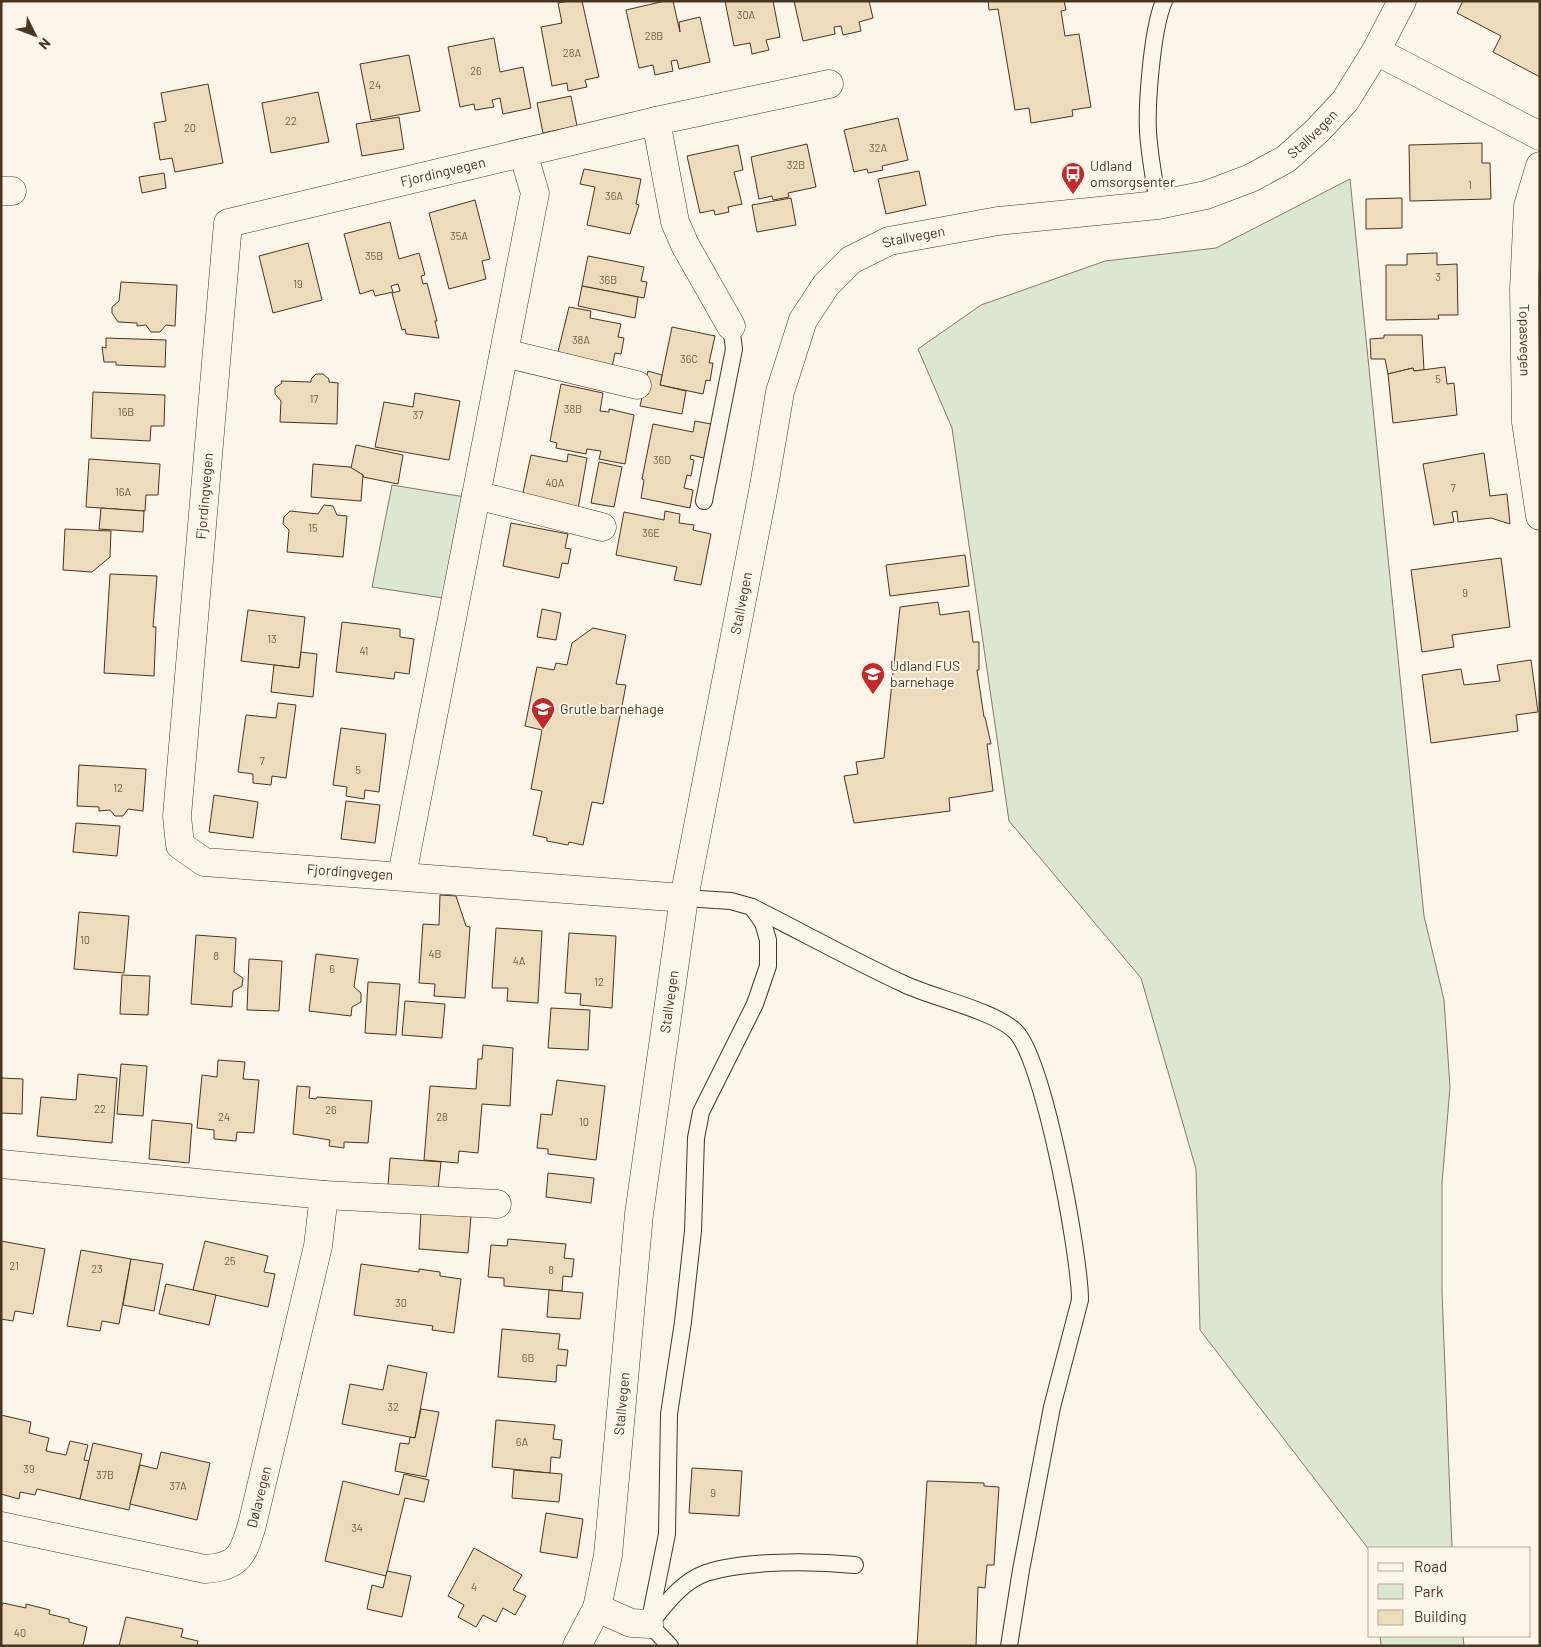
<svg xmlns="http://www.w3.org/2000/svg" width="1541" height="1647" font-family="Barlow,sans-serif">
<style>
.green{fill:#dce7d0;stroke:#887966}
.building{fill:#ecdcbc;stroke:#4a3520}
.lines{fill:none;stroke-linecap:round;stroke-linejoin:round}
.service-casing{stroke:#4a3520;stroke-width:18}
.minor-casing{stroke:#4a3520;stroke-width:29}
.tertiary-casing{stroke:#4a3520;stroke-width:29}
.service{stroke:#fbf6e9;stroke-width:16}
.minor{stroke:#fbf6e9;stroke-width:28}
.tertiary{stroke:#fbf6e9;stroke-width:28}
.labels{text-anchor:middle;stroke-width:4;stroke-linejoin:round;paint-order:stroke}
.number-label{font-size:11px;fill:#725f47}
.street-label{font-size:14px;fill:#4a3520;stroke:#fbf6e9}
.poi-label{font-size:14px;fill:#4a3520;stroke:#fbf6e9;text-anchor:start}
</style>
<rect width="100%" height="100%" fill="#fbf6e9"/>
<g class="green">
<polygon points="1350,179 1424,916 1444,1000 1450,1087 1442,1183 1442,1292 1452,1548 1370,1548 1370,1551 1200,1330 1196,1169 1141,978 1009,821 952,428 918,349 981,305 1105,261 1216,248"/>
<polygon points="392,485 465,497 443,598 372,587"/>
<polygon points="1380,1636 1463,1636 1464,1646 1381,1646"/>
</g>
<g class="building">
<polygon points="569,1 582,1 599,77 585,80 587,87 568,91 567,83 552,86 541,27 562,23 558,3"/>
<polygon points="665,1 673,1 680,32 679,22 700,17 710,62 679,69 677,60 671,61 673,71 655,75 653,65 639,68 626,10"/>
<polygon points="725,1 773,1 780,37 766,40 769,50 752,54 750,43 734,46"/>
<polygon points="794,1 869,1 873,18 859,22 861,31 843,35 841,26 834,27 835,34 803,41"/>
<polygon points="988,1 1064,1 1066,10 1061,11 1065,36 1079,34 1091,107 1072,110 1073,116 1031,123 1029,108 1015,110 998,9 989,10"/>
<polygon points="1463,1 1540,1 1540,77 1493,52 1501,36 1457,13"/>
<polygon points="494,38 500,72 523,67 531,108 503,114 500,98 492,100 494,107 475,110 474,104 460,107 448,47"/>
<polygon points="409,55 420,111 371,120 360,64"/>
<polygon points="208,84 223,163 175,172 172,158 160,160 154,123 166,121 161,93"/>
<polygon points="318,92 329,142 271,153 262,103"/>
<polygon points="571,96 577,126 543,133 537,103"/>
<polygon points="399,117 404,149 362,156 356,124"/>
<polygon points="898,118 908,160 882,166 883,170 868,173 867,169 854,172 844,130"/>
<polygon points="1482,143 1482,163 1490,163 1491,199 1410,201 1409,145"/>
<polygon points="807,144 816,187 788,193 789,197 773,200 772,196 759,199 751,157"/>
<polygon points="738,145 743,170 734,172 742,204 728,207 729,212 715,215 714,210 700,213 687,156"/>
<polygon points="584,169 641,179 636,204 639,205 630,234 587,225 595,187 580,184"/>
<polygon points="919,171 926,205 886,214 878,179"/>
<polygon points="164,173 166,188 142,193 139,177"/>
<polygon points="791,198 796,225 757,232 752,205"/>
<polygon points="1402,198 1402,228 1366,229 1366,199"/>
<polygon points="475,200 490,259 482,261 486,279 449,289 429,213"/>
<polygon points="390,222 399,259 419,253 425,275 421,276 423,284 427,283 437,321 435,321 439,338 406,334 405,329 402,330 392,293 400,291 398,284 391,286 393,292 375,296 373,290 360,294 344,234"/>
<polygon points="308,243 322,300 273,313 259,256"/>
<polygon points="1437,253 1437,265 1457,264 1458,315 1438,315 1439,319 1386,320 1386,265 1407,265 1407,254"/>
<polygon points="588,256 644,267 641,281 647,282 644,298 582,286"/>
<polygon points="121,282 177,285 175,326 166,325 160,332 151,332 146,325 137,326 137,323 118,322 112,313 112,307 119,301"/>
<polygon points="582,286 638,297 635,318 578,306"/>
<polygon points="569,307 591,311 590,318 621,324 618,337 624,338 621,354 615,353 612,367 557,356"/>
<polygon points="672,327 715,336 709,363 713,363 710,381 706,380 703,394 660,385"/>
<polygon points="1384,335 1422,335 1424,370 1414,371 1413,368 1388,374 1385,359 1371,359 1370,339 1384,338"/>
<polygon points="106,338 166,340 165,367 116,365 116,362 104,362 102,347 106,348"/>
<polygon points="1445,367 1447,384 1454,383 1457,415 1393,423 1388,374 1413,368 1414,371"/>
<polygon points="648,371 662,375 660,385 686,391 682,414 640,406"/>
<polygon points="316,374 323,374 329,379 329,382 338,383 337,424 280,422 281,401 275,394 275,388 282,383 281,381 311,382 311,379"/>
<polygon points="561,384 603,393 600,411 609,412 609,409 634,415 625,464 599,459 601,451 587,449 586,454 556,448 557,443 550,441"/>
<polygon points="93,392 165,395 164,426 151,426 150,441 91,438"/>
<polygon points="415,393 460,401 449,460 375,447 384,402 413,407"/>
<polygon points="695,421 711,424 704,458 691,455 690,459 694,460 691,476 687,475 684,488 693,490 690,508 641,498 644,480 642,479 653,424 693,432"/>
<polygon points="356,445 403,455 398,484 363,477 363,475 351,468"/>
<polygon points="1484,453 1490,496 1507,494 1510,524 1491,518 1458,522 1457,511 1452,512 1454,522 1434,525 1423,464"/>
<polygon points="568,454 587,458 578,509 522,497 531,455 567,462"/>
<polygon points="89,459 160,464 158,495 146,495 145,511 86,507"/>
<polygon points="599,462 622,467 614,507 591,503"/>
<polygon points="313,464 350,467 363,475 361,501 311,497"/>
<polygon points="324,505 333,506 337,515 347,516 343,557 287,552 289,530 283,524 284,517 290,511 318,514"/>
<polygon points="101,508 144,511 143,532 99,529"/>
<polygon points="665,511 680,514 679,523 694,525 693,530 711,534 701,585 674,580 677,567 616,555 624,512 664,520"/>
<polygon points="511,523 568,534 565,548 571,549 568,564 562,563 559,578 503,566"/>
<polygon points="65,529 111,531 110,557 92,572 63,570"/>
<polygon points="965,555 969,586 890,596 886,565"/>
<polygon points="1501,558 1510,627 1452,635 1454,647 1422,652 1411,570"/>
<polygon points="110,574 157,576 153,627 156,627 154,676 104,673"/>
<polygon points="938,602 940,615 969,611 973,642 979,642 979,670 977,670 984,717 985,717 991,744 987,744 993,791 949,798 950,811 854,823 844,776 858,774 856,762 884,758 900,607"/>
<polygon points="542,609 561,613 556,640 537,637"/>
<polygon points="248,610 305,617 299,668 241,661"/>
<polygon points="342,622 400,629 400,637 414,639 409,674 395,672 394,679 336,672"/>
<polygon points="593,628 626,635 616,684 626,685 603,804 592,802 583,845 569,842 568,845 547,841 547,838 533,835 542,791 531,789 542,730 525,726 537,667 554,670 556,663 567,665 572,643"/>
<polygon points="301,652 317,654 313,697 271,692 274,665 299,668"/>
<polygon points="1531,660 1538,712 1516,715 1518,731 1431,743 1422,675 1461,669 1464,685 1500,681 1497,665"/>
<polygon points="278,703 296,705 286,778 272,776 271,785 253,783 253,774 238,772 246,715 276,718"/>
<polygon points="341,728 386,734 379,792 365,790 364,799 346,796 347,787 333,785"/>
<polygon points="79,765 146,769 143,811 128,809 123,816 115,816 110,810 99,811 99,807 77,806"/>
<polygon points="214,795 258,802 253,838 209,832"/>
<polygon points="346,801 380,805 375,843 341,839"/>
<polygon points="76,823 120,826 117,856 73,852"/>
<polygon points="440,895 456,896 466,926 470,927 465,998 434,996 435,984 419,983 423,924 439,925"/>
<polygon points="79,912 129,916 124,973 74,969"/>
<polygon points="496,928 542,931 538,1003 507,1001 508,988 492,988"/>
<polygon points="569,933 616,936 612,1008 580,1005 581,994 565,993"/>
<polygon points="196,935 236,938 234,972 243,978 242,986 233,991 232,1007 191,1004"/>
<polygon points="316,954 358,959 354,987 361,993 361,1002 352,1007 351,1016 309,1011"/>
<polygon points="249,959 282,961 279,1011 247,1010"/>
<polygon points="122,975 150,976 148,1015 120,1014"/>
<polygon points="368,982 400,984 396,1035 365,1033"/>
<polygon points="405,1001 445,1004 442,1038 402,1035"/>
<polygon points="551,1008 590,1010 588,1050 548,1048"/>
<polygon points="483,1045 513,1048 510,1106 482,1104 478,1153 459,1151 458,1163 424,1160 430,1086 476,1089 478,1059 482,1059"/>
<polygon points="218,1060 245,1062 243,1079 259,1080 254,1133 237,1132 236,1141 214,1139 214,1130 197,1128 202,1075 217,1077"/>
<polygon points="121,1064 147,1066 143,1116 117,1114"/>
<polygon points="1,1073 2,1078 23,1079 22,1114 1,1113"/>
<polygon points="78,1074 117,1078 112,1143 37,1136 41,1097 76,1100"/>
<polygon points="557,1080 605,1086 596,1160 548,1154 548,1149 537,1148 541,1114 552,1115"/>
<polygon points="297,1086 310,1087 309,1098 316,1099 317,1097 372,1101 368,1143 344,1142 344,1148 329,1146 330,1140 293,1134"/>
<polygon points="152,1120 192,1124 189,1163 149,1159"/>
<polygon points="390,1158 441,1162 438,1190 388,1186"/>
<polygon points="548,1173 594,1178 591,1203 546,1197"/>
<polygon points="421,1212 471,1216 468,1253 419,1249"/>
<polygon points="508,1239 566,1244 564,1258 574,1259 572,1277 563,1276 562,1291 504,1286 504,1278 488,1277 491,1245 507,1246"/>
<polygon points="1,1241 45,1249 33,1314 15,1311 13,1321 1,1319"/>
<polygon points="205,1241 268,1256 264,1272 275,1274 268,1307 193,1290"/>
<polygon points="81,1250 131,1259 119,1324 102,1321 100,1331 67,1326"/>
<polygon points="131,1259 163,1264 154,1311 123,1305"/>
<polygon points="361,1264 419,1272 419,1269 440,1272 440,1276 461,1279 454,1333 432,1330 433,1326 354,1315"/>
<polygon points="166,1284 216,1295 209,1325 159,1314"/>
<polygon points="549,1290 583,1293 580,1319 547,1317"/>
<polygon points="502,1329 560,1334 558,1349 568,1350 566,1366 557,1365 556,1382 498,1377"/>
<polygon points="388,1365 427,1373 415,1438 342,1424 350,1384 383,1390"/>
<polygon points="421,1409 439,1412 426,1477 395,1471 400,1443 409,1444 410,1437 415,1438"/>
<polygon points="1,1415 31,1422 29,1433 49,1438 46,1451 66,1455 70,1441 88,1445 84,1460 89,1461 80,1499 37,1489 35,1495 20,1492 19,1499 1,1494"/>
<polygon points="496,1420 555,1425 553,1439 562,1440 560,1458 551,1457 550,1473 492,1467"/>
<polygon points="93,1443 142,1454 129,1510 80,1499"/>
<polygon points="161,1452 210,1463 197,1520 130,1504 140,1465 157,1469"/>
<polygon points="692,1468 742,1471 739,1516 689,1513"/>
<polygon points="514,1470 562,1474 559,1502 512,1498"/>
<polygon points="404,1474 429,1480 424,1502 405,1498 386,1576 325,1561 343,1481 399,1495"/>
<polygon points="927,1481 984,1483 984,1486 999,1487 994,1565 987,1565 985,1588 978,1587 976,1646 917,1646"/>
<polygon points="546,1513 583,1519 577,1558 540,1552"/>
<polygon points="474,1548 522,1575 513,1590 526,1596 515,1615 503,1608 496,1622 483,1615 476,1627 458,1617 464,1605 448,1596"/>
<polygon points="387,1571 411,1576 402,1617 367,1609 372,1585 383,1588"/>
<polygon points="3,1603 26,1608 26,1604 50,1610 49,1614 69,1619 69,1622 87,1627 83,1646 1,1646 1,1607"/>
<polygon points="126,1617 183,1629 181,1637 198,1641 197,1646 119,1646"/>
</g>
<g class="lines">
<g class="service-casing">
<g id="service">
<path d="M 1158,205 C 1155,184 1151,164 1149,143 C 1145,112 1152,29 1164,1"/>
<polyline points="704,501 734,349 731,326"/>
<path d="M 752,907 C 802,932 852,960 904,984 C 933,998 993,1010 1015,1031 C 1044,1058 1080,1256 1080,1300 L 1052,1407 L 1021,1570 L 1009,1646"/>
<path d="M 652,1621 C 667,1602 683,1581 706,1573 C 746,1560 813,1561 855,1565"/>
<polyline points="649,1624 667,1534 669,1414 683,1322 693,1231 696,1138 701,1112 755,1004 768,966 768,940 763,923 752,907 731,901 684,898"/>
<polyline points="649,1624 670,1646"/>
</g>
</g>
<g class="minor-casing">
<g id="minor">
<polyline points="1376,51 1540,136"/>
<polyline points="656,121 675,222 685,245 731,326"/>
<path id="s1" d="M 1540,166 L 1528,206 L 1524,289 L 1526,422 L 1540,516"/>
<polyline points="1,191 12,191"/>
<polyline points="504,353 637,385"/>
<polyline points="476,495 602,527"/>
<polyline points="402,875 535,193 523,153"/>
<path id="s2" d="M 684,898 L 204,862 L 180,845 L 177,816 L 228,223 L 656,121 L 829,84"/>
<path d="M 1,1164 L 324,1195 L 318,1246 L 252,1525 C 243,1555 239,1567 205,1569 L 1,1526"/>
<polyline points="324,1195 497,1204"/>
<polyline points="597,1608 631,1623 649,1624"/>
</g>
</g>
<g class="tertiary-casing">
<g id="tertiary">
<path id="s3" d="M 577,1646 L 597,1608 L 608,1555 L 639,1214 L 684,898 L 764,486 L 780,392 L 803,320 L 826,285 L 851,260 L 889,241 L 998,221 L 1158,205 L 1206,195 L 1251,178 L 1286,159 L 1318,130 L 1345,101 L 1376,51 L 1402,1"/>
</g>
</g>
<use href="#service" class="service"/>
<use href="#minor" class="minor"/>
<use href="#tertiary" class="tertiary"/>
</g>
<defs>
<g id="bus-pin" transform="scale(1.25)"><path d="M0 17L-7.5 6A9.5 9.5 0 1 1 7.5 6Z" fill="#c62828" stroke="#fbf6e9"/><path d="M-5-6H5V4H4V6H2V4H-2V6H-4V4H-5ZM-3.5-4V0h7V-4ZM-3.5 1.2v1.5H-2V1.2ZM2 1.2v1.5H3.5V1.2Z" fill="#fff"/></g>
<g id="school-pin" transform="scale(1.25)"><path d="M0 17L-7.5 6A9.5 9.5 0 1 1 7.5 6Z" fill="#c62828" stroke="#fbf6e9"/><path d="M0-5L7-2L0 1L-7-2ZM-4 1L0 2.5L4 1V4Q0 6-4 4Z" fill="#fff"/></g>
</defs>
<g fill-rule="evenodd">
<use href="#bus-pin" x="1073" y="174"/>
<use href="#school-pin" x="873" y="674"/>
<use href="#school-pin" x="543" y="709"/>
</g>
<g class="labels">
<g class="number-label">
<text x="746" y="19">30A</text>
<text x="654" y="40">28B</text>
<text x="572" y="57">28A</text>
<text x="476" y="75">26</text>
<text x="375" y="89">24</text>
<text x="291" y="125">22</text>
<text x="190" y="132">20</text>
<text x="878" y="152">32A</text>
<text x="796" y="169">32B</text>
<text x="1470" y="189">1</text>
<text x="614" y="200">36A</text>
<text x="459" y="240">35A</text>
<text x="374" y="260">35B</text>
<text x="1438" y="281">3</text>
<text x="608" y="284">36B</text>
<text x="298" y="288">19</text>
<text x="581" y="344">38A</text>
<text x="689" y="363">36C</text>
<text x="1438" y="383">5</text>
<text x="314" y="403">17</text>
<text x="573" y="413">38B</text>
<text x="126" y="416">16B</text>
<text x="418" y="419">37</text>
<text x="662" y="464">36D</text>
<text x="555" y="487">40A</text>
<text x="1453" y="492">7</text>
<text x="123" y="496">16A</text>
<text x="313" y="532">15</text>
<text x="651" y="537">36E</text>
<text x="1465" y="597">9</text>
<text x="272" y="643">13</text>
<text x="364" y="655">41</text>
<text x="262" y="765">7</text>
<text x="358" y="774">5</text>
<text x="118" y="792">12</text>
<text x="85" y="944">10</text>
<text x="435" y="958">4B</text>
<text x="216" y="960">8</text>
<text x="519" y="965">4A</text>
<text x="332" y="973">6</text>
<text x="599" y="986">12</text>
<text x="100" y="1113">22</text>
<text x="331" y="1114">26</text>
<text x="224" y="1121">24</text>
<text x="442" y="1121">28</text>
<text x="584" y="1126">10</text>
<text x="230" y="1265">25</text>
<text x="14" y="1270">21</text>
<text x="97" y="1273">23</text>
<text x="551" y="1274">8</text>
<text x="401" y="1307">30</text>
<text x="528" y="1362">6B</text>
<text x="393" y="1411">32</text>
<text x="522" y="1446">6A</text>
<text x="29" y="1473">39</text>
<text x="105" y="1479">37B</text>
<text x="178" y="1490">37A</text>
<text x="713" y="1497">9</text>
<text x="357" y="1532">34</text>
<text x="474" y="1591">4</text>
<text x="20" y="1637">40</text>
</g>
<g class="street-label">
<text dy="5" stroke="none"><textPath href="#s3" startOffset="1914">Stallvegen</textPath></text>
<text dy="5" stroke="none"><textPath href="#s2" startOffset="1356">Fjordingvegen</textPath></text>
<text dy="5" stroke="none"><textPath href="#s3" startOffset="1494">Stallvegen</textPath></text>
<text dy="5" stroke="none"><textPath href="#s1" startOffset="176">Topasvegen</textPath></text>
<text dy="5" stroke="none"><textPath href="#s2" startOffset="861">Fjordingvegen</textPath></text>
<text dy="5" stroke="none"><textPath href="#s3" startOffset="1059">Stallvegen</textPath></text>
<text transform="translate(350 872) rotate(4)" y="5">Fjordingvegen</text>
<text dy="5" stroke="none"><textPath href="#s3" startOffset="654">Stallvegen</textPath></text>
<text dy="5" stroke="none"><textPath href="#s3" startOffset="249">Stallvegen</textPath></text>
<text transform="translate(259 1497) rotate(-76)" y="5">Dølavegen</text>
</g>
<g class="poi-label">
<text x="1090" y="171">Udland<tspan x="1090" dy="16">omsorgsenter</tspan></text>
<text x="890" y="671">Udland FUS<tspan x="890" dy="16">barnehage</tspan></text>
<text x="560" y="714">Grutle barnehage</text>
</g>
</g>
<rect width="1541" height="1647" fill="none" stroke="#4a3520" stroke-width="5"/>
<rect x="1368" y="1547" width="162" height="90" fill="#fbf6e9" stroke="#b4a999"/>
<rect x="1378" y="1563" width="25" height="8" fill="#fbf6e9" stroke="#b4a999"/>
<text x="1414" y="1572" font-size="15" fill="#4a3520">Road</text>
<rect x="1378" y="1584" width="25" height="15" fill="#dce7d0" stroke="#b4a999"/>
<text x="1414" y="1597" font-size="15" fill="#4a3520">Park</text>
<rect x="1378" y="1610" width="25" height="15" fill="#ecdcbc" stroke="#b4a999"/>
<text x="1414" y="1622" font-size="15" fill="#4a3520">Building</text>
<g transform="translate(35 35) rotate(132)" stroke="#fbf6e9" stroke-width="4" paint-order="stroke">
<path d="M0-4L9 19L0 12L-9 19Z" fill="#4a3520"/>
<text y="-8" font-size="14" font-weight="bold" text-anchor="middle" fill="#4a3520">N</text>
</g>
</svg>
